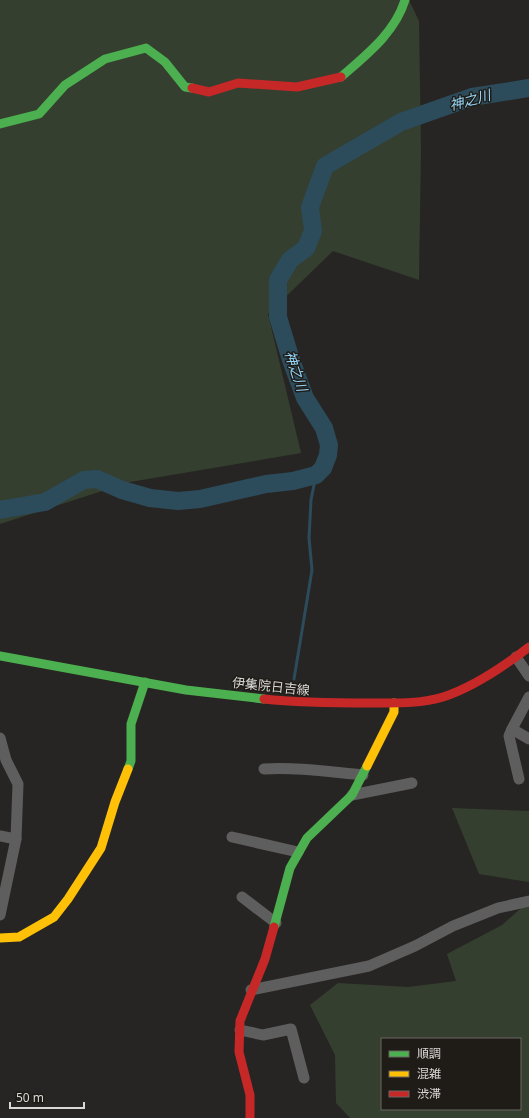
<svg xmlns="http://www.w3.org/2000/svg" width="529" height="1118" font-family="'Noto Sans','Noto Sans JP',sans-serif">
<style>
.green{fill:#343f2f;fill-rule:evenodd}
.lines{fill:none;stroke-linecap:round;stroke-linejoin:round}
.stream{stroke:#2c4c5c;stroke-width:3}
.river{stroke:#2c4c5c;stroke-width:18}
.street{stroke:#5f5e5e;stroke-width:11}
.fast{stroke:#4caf50;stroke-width:9}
.slow{stroke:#ffc107;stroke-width:9}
.jam{stroke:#c62828;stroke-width:9}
.labels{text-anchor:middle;stroke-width:3;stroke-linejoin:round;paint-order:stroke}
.street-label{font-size:13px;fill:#dad8d5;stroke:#1f1c17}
.water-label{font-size:14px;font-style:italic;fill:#95d5f7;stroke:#1f1c17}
</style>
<rect width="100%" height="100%" fill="#272523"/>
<g class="green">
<polygon points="0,0 409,0 419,21 421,150 419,280 333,251 268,314 301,453 130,482 0,524"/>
<polygon points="452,808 529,811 529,882 479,874"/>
<path d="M 529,901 L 529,1118 L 350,1118 L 336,1103 L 335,1055 L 310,1005 L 338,983 L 408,987 L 456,981 L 447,954 L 502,925 ZM 382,1039 L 520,1039 L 520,1109 L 382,1109 Z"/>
</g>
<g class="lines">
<polyline class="stream" points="294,679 312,570 309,538 311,500 316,475"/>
<polyline class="river" points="0,510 45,502 84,480 97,479 122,490 150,498 178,501 200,499 266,484 293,481 316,475 323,468 328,455 329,445 324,428 305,398 291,360 278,317 278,280 290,260 306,248 313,231 310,207 325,166 401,122 472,97 529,88"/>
<g class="street">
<polyline points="516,657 529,676"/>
<polyline points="529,697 512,729 529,739"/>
<polyline points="512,729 509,736 519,779"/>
<polyline points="0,738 6,760 18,784 16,839 0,915"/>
<path d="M 264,769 C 297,767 330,772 363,775"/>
<polyline points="352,795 412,783"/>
<polyline points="0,836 16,839"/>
<polyline points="232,837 298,852"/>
<polyline points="242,897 276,923"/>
<polyline points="251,990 369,966 415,946 453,926 498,908 529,901"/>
<polyline points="240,1030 263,1035 291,1029 304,1078"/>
</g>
<g class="fast">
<path d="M 341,77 C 366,55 395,33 405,0"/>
<polyline points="0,124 39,114 65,85 105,59 146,48 165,62 185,87 192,88"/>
<polyline points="0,656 186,690 264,699"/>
<polyline points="128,769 131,761 131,724 145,682"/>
<polyline points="274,927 290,868 307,838 352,795 367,766"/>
</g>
<g class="slow">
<polyline points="367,766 394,712 394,703"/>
<polyline points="0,938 19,937 54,917 68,899 101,848 115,802 128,769"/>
</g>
<g class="jam">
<polyline points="192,88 209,92 238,83 297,87 341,77"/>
<path d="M 264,699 C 300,703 337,703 373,703 C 396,703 420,704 443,697 C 474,687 503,667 529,647"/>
<polyline points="250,1118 250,1095 239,1052 240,1021 265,959 274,927"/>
</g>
</g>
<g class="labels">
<g class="street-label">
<text transform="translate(271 686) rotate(6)" y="5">伊集院日吉線</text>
</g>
<g class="water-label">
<text transform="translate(470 100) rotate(-15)" y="5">神之川</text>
<text transform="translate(296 371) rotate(71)" y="5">神之川</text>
</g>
</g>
<rect x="381" y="1038" width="140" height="72" fill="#1f1c17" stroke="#6a6763"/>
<rect x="389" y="1051" width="20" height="6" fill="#4caf50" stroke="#6a6763"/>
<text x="417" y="1058" font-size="12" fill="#dad8d5">順調</text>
<rect x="389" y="1071" width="20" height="6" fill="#ffc107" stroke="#6a6763"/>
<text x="417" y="1078" font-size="12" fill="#dad8d5">混雑</text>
<rect x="389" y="1091" width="20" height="6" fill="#c62828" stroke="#6a6763"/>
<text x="417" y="1098" font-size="12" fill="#dad8d5">渋滞</text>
<path d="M10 1102v6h74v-6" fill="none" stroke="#dad8d5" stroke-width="2"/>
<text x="16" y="1102" font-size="12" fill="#dad8d5" stroke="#1f1c17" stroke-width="3" paint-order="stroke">50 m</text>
</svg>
